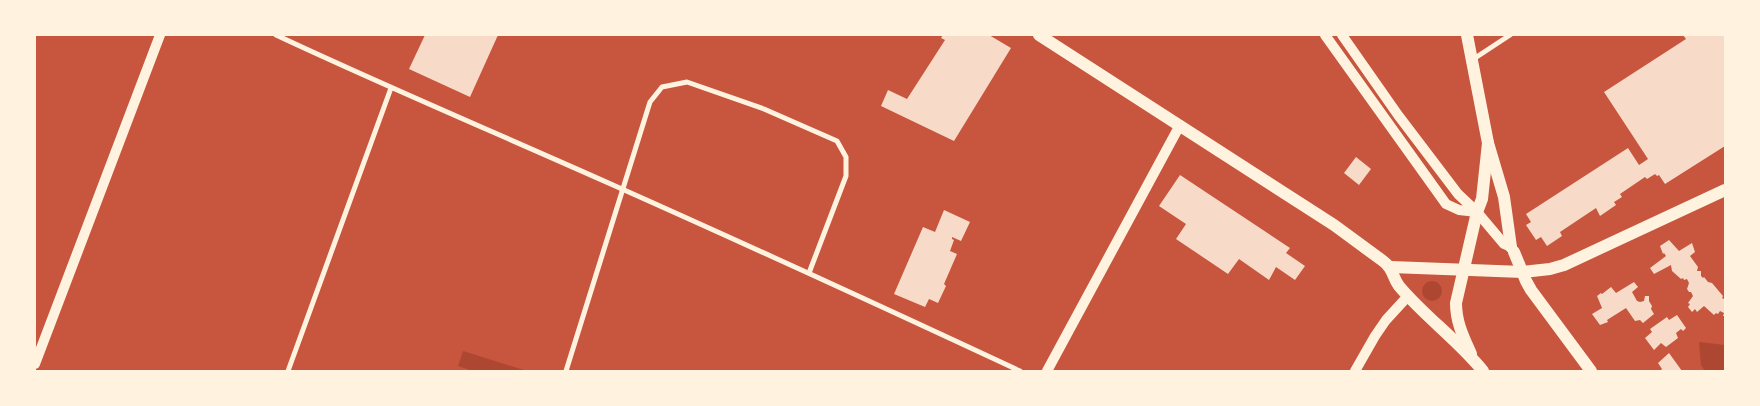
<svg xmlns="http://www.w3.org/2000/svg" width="1760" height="406" font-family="'DejaVu Sans',sans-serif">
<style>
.green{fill:#ae4732}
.building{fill:#f7dbc8}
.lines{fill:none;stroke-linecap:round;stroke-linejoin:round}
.minor{stroke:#fff3e0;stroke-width:5}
.secondary{stroke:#fff3e0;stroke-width:10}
.primary{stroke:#fff3e0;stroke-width:12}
</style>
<rect width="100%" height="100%" fill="#c8553d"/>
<g class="green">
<circle cx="1432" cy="291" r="10"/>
<polygon points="1699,342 1725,345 1725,371 1705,371 1701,365"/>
<polygon points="463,351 527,371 473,371 458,366"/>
</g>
<g class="building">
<polygon points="425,35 498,35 470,97 409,69"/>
<polygon points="943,35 989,35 1011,48 954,141 881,106 888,90 907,99 945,40 941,38"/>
<polygon points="1683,35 1725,35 1725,146 1665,184 1659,175 1657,176 1655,174 1647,179 1645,177 1620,194 1622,197 1614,202 1616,205 1600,216 1596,208 1560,232 1562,236 1547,246 1541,237 1536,240 1526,225 1531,222 1526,214 1628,148 1639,165 1648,159 1604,92 1686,39"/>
<polygon points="1356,157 1371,169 1359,185 1344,173"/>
<polygon points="1180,175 1290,248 1286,253 1305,266 1295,280 1276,267 1269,280 1239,259 1228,274 1176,239 1186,224 1159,206"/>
<polygon points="944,210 970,222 961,241 952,237 952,239 954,240 950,251 957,254 944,284 946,286 938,303 929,299 925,307 894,294 923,227 935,232"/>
<polygon points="1669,240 1679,251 1692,243 1695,252 1690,256 1698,267 1697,271 1701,271 1701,276 1703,278 1704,277 1708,282 1712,283 1723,296 1722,298 1724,299 1725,298 1725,316 1723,316 1724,313 1720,311 1718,314 1716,313 1714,315 1704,306 1697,312 1695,309 1692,312 1688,307 1690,304 1688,303 1693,296 1691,292 1689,292 1687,289 1689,283 1687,279 1684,280 1683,278 1681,279 1672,271 1671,265 1654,274 1650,268 1666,256 1664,253 1663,254 1660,246"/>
<polygon points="1634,282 1638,287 1632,292 1637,301 1640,302 1644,301 1645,296 1649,296 1649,301 1652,306 1651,309 1654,314 1643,323 1640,320 1635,321 1626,308 1607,320 1608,322 1600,325 1592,314 1602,308 1597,296 1601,293 1602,294 1611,287 1616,293"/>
<polygon points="1677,315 1686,328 1683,331 1681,329 1676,333 1678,338 1666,347 1661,343 1654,350 1645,338 1652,332 1650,329 1667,317 1669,320"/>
<polygon points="1669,353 1682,371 1660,371 1662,369 1658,363"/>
</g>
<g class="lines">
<g class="minor">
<path d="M 276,35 C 387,87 501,135 613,185 C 750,246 885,308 1020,371"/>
<polyline points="1472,60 1510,35"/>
<polyline points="288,371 391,88"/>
<polyline points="566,371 650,102 662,87 687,82 764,109 837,141 846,157 846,176 809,273"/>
</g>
<g class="secondary">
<polyline points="1325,35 1446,204 1459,210 1477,212"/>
<polyline points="1342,35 1398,115 1458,194 1477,212 1504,244 1511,247 1514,251"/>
<polyline points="35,364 160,35"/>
<polyline points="1047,371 1180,125"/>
<polyline points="1355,371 1375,336 1386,320 1408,296"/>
</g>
<g class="primary">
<path d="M 1039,35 L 1334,225 L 1383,261 C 1394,269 1392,277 1399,286 C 1425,317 1458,340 1483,371"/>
<polyline points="1467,35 1488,143 1504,197 1511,247"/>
<polyline points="1514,252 1526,281 1531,290 1591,371"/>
<polyline points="1391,267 1523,272 1550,269 1564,265 1725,190"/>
<path d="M 1471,354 C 1463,336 1456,322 1456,303 L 1477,212 L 1482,199 L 1488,143"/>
</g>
</g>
<rect width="1760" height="406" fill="none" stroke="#fff3e0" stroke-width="72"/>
</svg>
